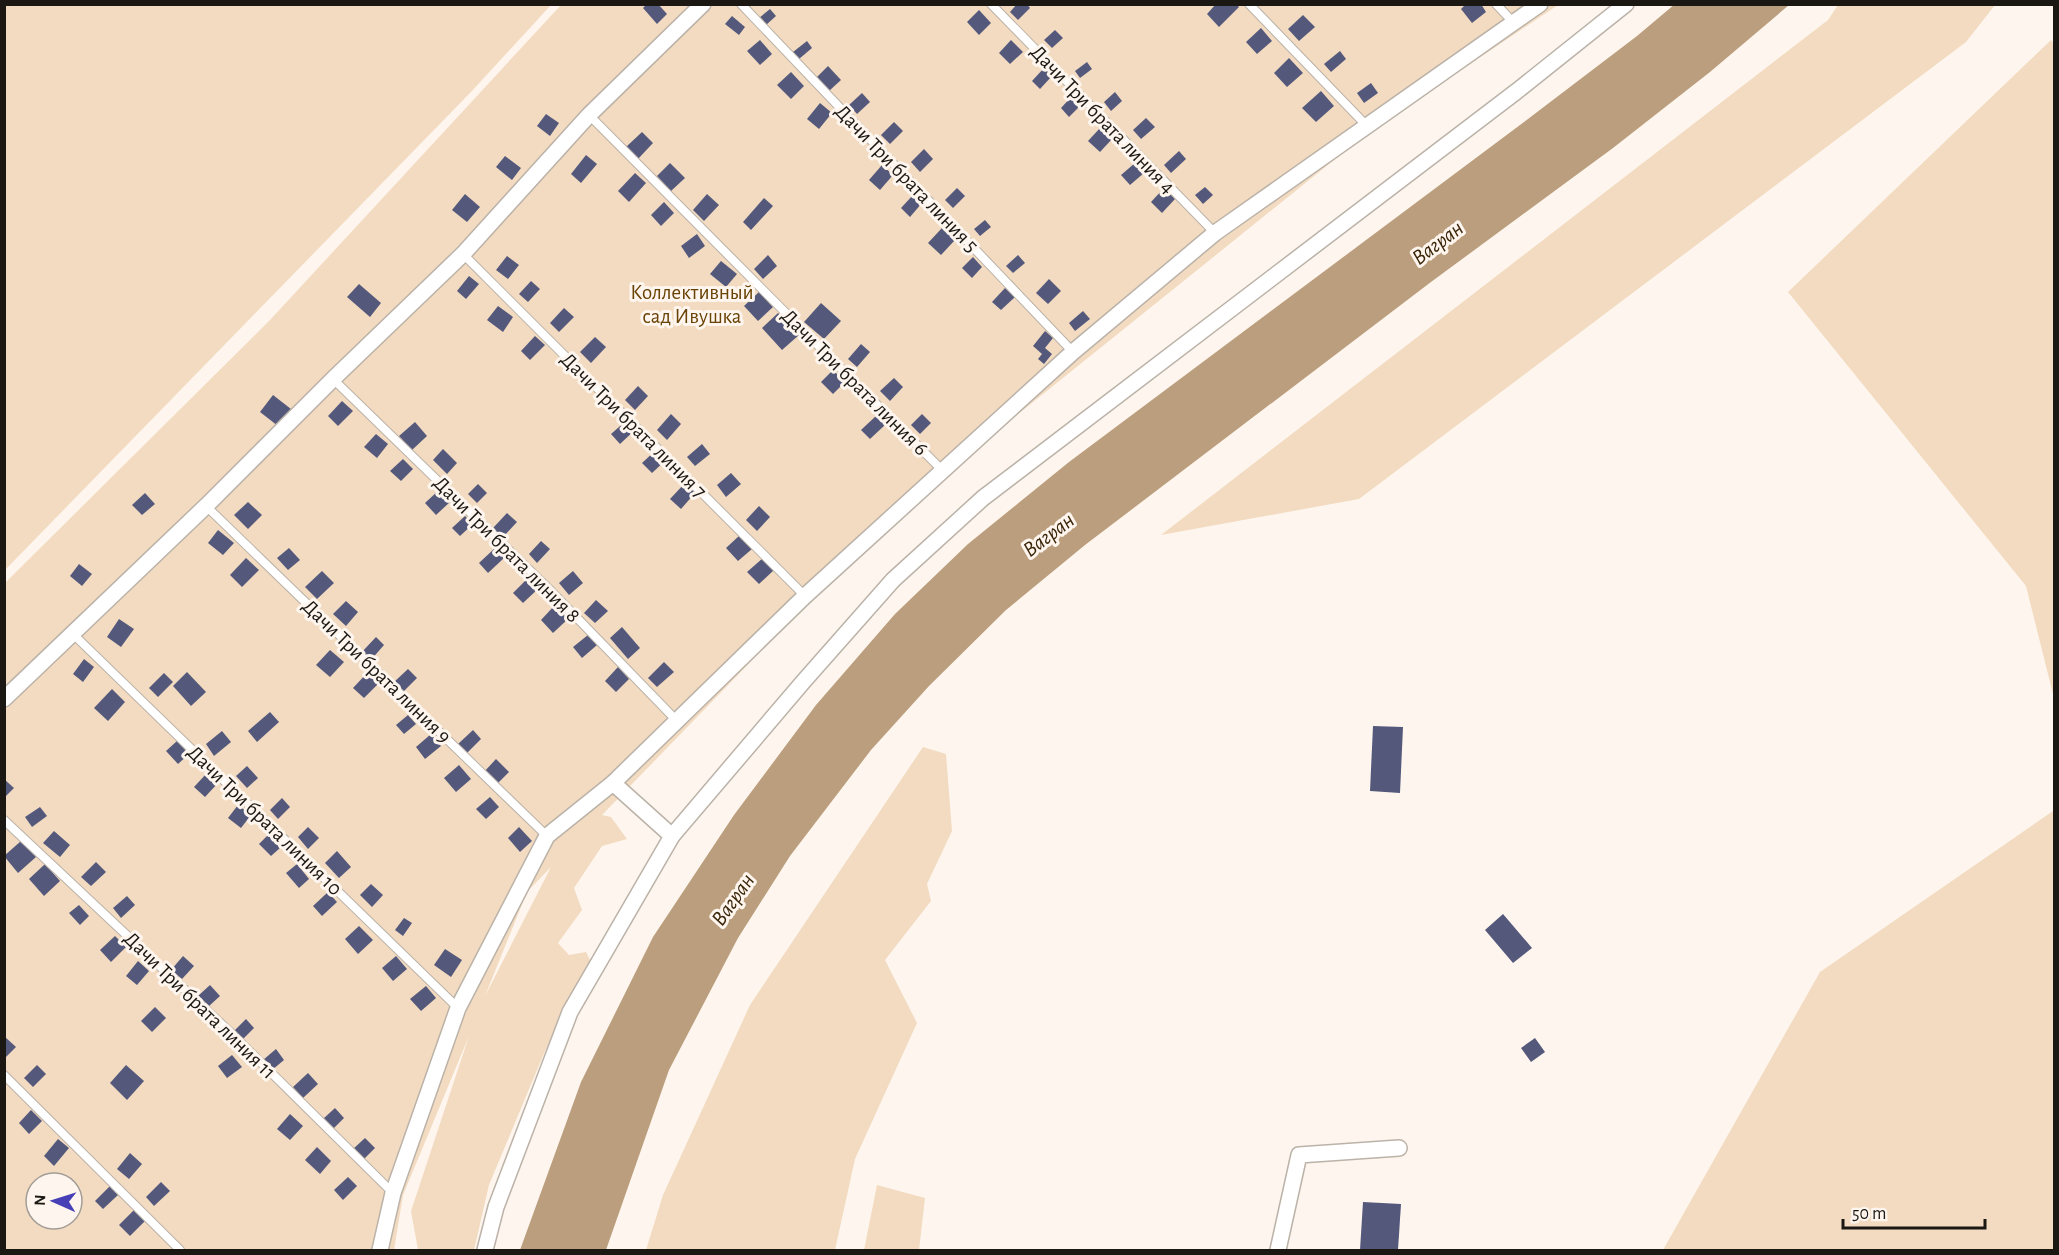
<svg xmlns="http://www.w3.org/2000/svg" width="2059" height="1255" font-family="'Alegreya Sans',sans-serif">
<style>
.green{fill:#f2dbc0;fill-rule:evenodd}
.water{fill:#bb9e7d}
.building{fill:#54597c}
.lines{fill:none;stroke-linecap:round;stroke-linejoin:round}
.service-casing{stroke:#bbb2a8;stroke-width:10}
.minor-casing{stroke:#bbb2a8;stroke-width:18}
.service{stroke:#fff;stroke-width:8}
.minor{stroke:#fff;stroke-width:15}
.labels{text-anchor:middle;stroke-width:6;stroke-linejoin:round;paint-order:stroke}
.street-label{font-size:21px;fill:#1b1814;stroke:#fef6ee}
.park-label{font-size:21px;fill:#694205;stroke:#fef6ee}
.water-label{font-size:22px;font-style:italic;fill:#3a2509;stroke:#fef6ee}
</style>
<rect width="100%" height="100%" fill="#fef6ee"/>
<g class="green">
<polygon points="5,4 551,5 470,93 5,570"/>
<path d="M 561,5 L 1558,5 L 1370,131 L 986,440 L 800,611 L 602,815 L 611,817 L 627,839 L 602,846 L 574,888 L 582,910 L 558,943 L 569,955 L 586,952 L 591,962 L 545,1051 L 489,1185 L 474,1250 L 418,1250 L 411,1211 L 469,1036 L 403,1195 L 394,1250 L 5,1250 L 4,584 L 270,320 ZM 551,867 L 485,996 L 527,892 ZM 36,1183 L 72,1183 L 72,1219 L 36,1219 Z"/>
<polygon points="1838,5 1995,5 1966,42 1359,499 1161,535 1828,20"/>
<polygon points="2051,40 2054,44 2054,698 2026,586 1788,292"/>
<polygon points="923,747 946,754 952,831 927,884 931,901 885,960 917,1023 855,1159 835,1250 646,1250 663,1195 750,1005"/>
<polygon points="2054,804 2054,1250 1663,1250 1820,972 2053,811"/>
<polygon points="877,1185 925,1198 919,1250 864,1250"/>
</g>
<polygon class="water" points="1675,4 1789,5 1710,72 1613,148 1431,282 1085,545 1006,610 929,686 871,750 790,856 738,938 669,1070 606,1250 520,1250 581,1082 653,937 734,815 816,705 895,614 968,544 1069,462 1524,122 1637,36"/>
<g class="building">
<polygon points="647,4 658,4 667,14 657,24 643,8"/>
<polygon points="1017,4 1027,4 1030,8 1018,20 1010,12"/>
<polygon points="1216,4 1236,4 1239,7 1219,27 1207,14"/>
<polygon points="1466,4 1481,4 1486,12 1472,23 1461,9"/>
<polygon points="770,9 776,16 766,25 759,18"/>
<polygon points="979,10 991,23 979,35 967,22"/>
<polygon points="1303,15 1315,27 1299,41 1288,29"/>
<polygon points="732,16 745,27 739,35 725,24"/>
<polygon points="1261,28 1272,41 1257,54 1246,42"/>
<polygon points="1055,30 1063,38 1052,48 1044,40"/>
<polygon points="760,40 772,54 760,65 747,51"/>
<polygon points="1011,40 1023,52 1010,64 999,53"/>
<polygon points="807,41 812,48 799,59 793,52"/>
<polygon points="1340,51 1346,59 1331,72 1324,64"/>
<polygon points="1289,58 1303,73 1287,87 1274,73"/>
<polygon points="1087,62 1092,69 1080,78 1075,71"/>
<polygon points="828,66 841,80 829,91 817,77"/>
<polygon points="1044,68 1052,76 1040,89 1032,81"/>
<polygon points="791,72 804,86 791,99 777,85"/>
<polygon points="1371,83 1378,93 1364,103 1357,93"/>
<polygon points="1321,91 1334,106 1316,122 1302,108"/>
<polygon points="1115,92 1122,101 1111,111 1104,102"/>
<polygon points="862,93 870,102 857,114 849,105"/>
<polygon points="1074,94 1083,103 1069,117 1061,108"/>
<polygon points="820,103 832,113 819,129 807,119"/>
<polygon points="546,114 559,123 550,136 537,126"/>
<polygon points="1146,118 1155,127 1141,139 1133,130"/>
<polygon points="894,122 903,131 890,144 881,135"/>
<polygon points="1101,127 1113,138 1100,152 1088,141"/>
<polygon points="642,132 653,143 638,159 626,147"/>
<polygon points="924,149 933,159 920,172 911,162"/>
<polygon points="1179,151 1186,159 1171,173 1164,165"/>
<polygon points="586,155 597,164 581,183 571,174"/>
<polygon points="505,156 521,168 512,180 496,167"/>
<polygon points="670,163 685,178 671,191 657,176"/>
<polygon points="1135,163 1144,173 1130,185 1121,175"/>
<polygon points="882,165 893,175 880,190 869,180"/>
<polygon points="635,173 646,183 629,202 618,191"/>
<polygon points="1205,187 1213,195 1203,204 1195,195"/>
<polygon points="957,188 965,196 953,208 945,200"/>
<polygon points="1164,188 1175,199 1162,213 1151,202"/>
<polygon points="465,194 480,207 467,222 452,210"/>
<polygon points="707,194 719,205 704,221 693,210"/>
<polygon points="913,195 922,203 910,217 901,208"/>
<polygon points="764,198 773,206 751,230 743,222"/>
<polygon points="664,202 674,213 661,226 651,215"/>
<polygon points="985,220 991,227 980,236 974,229"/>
<polygon points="942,228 955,240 941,255 928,243"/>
<polygon points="697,234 705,246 689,258 681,246"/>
<polygon points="768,255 777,266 763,279 754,269"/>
<polygon points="1018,255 1025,263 1013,273 1006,266"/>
<polygon points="507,256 519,265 508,279 496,270"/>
<polygon points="973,257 982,267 972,278 962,268"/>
<polygon points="721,261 737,274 726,287 710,274"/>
<polygon points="469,276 479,284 466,299 457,291"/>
<polygon points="1049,279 1061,291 1048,304 1036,293"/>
<polygon points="531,281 540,289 528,302 519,294"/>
<polygon points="359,284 381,303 370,317 347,297"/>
<polygon points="1005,288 1015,297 1001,310 992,302"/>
<polygon points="759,292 773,307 758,321 744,306"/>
<polygon points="821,303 841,321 824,339 804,322"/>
<polygon points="498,306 513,317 503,332 487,320"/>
<polygon points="564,308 574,317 559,332 550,323"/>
<polygon points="1083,311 1090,319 1075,331 1069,323"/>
<polygon points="778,313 799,335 782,350 762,328"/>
<polygon points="1045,331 1053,338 1045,348 1052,354 1044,364 1038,359 1042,354 1033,346"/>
<polygon points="535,336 545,345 530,360 521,351"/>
<polygon points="595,337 606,347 591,363 580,352"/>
<polygon points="861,344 870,352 857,367 848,359"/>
<polygon points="833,370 845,382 833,394 821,382"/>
<polygon points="894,378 903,387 890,401 880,391"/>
<polygon points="638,386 648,396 635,410 625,400"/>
<polygon points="273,395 291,409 278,426 260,412"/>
<polygon points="342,401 353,411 338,426 328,416"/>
<polygon points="671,414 681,424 667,440 657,430"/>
<polygon points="922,414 931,423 920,434 911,425"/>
<polygon points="877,415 886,424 870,439 861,430"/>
<polygon points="627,420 636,429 620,444 611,434"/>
<polygon points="415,422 427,436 412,450 399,436"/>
<polygon points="376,434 388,444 377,458 364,447"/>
<polygon points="702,444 710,454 695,466 687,457"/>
<polygon points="443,449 457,463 447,474 433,460"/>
<polygon points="656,450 666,460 652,473 642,463"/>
<polygon points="403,459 413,469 401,481 390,471"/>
<polygon points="731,473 741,484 726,497 717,485"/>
<polygon points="685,483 695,493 681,509 670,499"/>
<polygon points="478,484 487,493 477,503 468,494"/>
<polygon points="439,490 450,502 436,515 425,503"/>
<polygon points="145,493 155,504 142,515 132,505"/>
<polygon points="248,502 262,515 248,529 234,515"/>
<polygon points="759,506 770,517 757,531 746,520"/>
<polygon points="507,513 517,522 503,537 493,528"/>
<polygon points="465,516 473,524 460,536 452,528"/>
<polygon points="218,530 234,543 223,555 208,543"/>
<polygon points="740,535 752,549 738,561 726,548"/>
<polygon points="541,541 550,549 537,563 529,554"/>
<polygon points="289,548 300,560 288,570 277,558"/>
<polygon points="495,548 504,558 488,573 479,563"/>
<polygon points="246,558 259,570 242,587 230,575"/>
<polygon points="763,558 774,570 759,584 747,572"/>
<polygon points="79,564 92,574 82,586 70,576"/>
<polygon points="322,571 334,583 317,599 305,587"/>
<polygon points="573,571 583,583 569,595 559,583"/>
<polygon points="528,578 539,588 523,603 513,593"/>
<polygon points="596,600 608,611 595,623 584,613"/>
<polygon points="346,601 358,612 346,626 333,614"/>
<polygon points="555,605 568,619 553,633 541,620"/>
<polygon points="119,619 134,629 121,647 107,637"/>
<polygon points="622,627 640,648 628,659 610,638"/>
<polygon points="588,635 597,645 582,658 573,647"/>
<polygon points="376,637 384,645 370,661 361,653"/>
<polygon points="330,650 344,662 330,677 316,665"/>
<polygon points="84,659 94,667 83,682 73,674"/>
<polygon points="664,662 674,672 657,687 648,678"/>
<polygon points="618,667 629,679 616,692 605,681"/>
<polygon points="408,669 417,678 402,693 393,683"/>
<polygon points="187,672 206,692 191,706 173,686"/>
<polygon points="368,672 379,683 364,698 353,688"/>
<polygon points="164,673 173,682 158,697 149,688"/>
<polygon points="112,689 125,702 108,721 94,708"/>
<polygon points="270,712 279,722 257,742 248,731"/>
<polygon points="408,715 416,724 404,734 396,725"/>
<polygon points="1373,726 1403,727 1400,793 1370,791"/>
<polygon points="473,730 481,739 466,754 457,745"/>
<polygon points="222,731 231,742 214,756 206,744"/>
<polygon points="431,734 441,746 425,759 416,747"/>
<polygon points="177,741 189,754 178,764 166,751"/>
<polygon points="496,759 509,772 496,785 484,772"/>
<polygon points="459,765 471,779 456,792 444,778"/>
<polygon points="247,766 258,778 247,788 236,776"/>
<polygon points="207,773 218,783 205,797 194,787"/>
<polygon points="4,779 14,788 4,798"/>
<polygon points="490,797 499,807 486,819 476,809"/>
<polygon points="282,798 290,807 278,819 270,810"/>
<polygon points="238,805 251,815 241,828 228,818"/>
<polygon points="40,807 47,816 32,827 25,817"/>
<polygon points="308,827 319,838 308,849 298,837"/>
<polygon points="519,827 532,841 520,852 508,838"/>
<polygon points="54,831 70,845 60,857 43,843"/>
<polygon points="268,835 280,848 271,856 259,844"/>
<polygon points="21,841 36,857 18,873 4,856"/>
<polygon points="337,851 351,867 339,878 325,863"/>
<polygon points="96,862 106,872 91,886 81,877"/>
<polygon points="45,864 60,881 44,896 29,879"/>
<polygon points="297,864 309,879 299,888 286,873"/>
<polygon points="371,884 383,895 372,907 360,895"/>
<polygon points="328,892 337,902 322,916 313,906"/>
<polygon points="127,896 135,905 121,918 113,908"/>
<polygon points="79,905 89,916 80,925 69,913"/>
<polygon points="1503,914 1532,948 1513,963 1485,930"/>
<polygon points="404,918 412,923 403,936 395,930"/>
<polygon points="359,926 373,940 358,954 345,939"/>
<polygon points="115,936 126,947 111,962 100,950"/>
<polygon points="445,949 462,960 451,977 434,965"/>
<polygon points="183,956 194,966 182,979 171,970"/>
<polygon points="396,956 407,969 393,981 382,968"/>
<polygon points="138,961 149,971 137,985 126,976"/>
<polygon points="210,985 220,996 208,1007 198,996"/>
<polygon points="426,986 436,998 421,1011 410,999"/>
<polygon points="155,1007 166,1018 152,1032 141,1021"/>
<polygon points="246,1019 254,1028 242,1040 234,1031"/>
<polygon points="4,1036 16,1047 4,1059"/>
<polygon points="1535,1038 1545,1052 1531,1062 1521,1048"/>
<polygon points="276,1049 284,1060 272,1070 263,1060"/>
<polygon points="232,1055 242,1067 227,1078 218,1066"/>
<polygon points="37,1065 46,1074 33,1087 24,1078"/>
<polygon points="126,1065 144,1081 127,1100 110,1083"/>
<polygon points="308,1073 318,1084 303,1098 293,1087"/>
<polygon points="335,1108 344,1118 333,1129 323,1119"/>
<polygon points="31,1110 42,1121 29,1134 19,1123"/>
<polygon points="290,1114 303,1126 290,1140 277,1129"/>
<polygon points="365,1138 375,1148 362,1161 352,1150"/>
<polygon points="58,1139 69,1148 54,1166 44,1156"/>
<polygon points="317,1147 331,1161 320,1174 305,1160"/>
<polygon points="130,1153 142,1164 129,1179 117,1169"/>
<polygon points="348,1177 357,1186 343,1200 334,1190"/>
<polygon points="161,1182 170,1191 154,1206 146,1197"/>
<polygon points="110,1186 118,1195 103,1209 95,1201"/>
<polygon points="1363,1202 1401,1204 1398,1250 1360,1250"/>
<polygon points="135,1209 146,1220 130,1236 119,1225"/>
</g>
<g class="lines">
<g class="service-casing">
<g id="service">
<polyline points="741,4 1073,352"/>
<polyline points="991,4 1215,233"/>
<polyline points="1249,4 1367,126"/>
<polyline points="1496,4 1514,23"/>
<polyline points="589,115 943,471"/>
<polyline points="463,254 805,596"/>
<polyline points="333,379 549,589 677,721"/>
<polyline points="206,506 547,836"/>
<polyline points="72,633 458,1008"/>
<polyline points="4,820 231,1033 393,1193"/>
<polyline points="4,1075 180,1250"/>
</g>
</g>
<g class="minor-casing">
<g id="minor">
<polyline points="4,699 206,506 333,379 463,254 589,115 703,4"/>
<polyline points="613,783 672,836"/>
<polyline points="380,1250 393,1193 458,1008 547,836 613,783 805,596 1073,352 1215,233 1540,4"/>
<polyline points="485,1250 496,1207 570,1012 672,836 803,682 893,580 983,498 1517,91 1626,4"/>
<polyline points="1278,1250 1299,1155 1399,1148"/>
</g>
</g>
<use href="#service" class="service"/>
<use href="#minor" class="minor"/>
</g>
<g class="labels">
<g class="street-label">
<text transform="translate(1103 119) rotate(46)" y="7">Дачи Три брата линия 4</text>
<text transform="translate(907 178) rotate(46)" y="7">Дачи Три брата линия 5</text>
<text transform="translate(855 382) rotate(45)" y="7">Дачи Три брата линия 6</text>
<text transform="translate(634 425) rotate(45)" y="7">Дачи Три брата линия 7</text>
<text transform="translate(507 549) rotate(45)" y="7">Дачи Три брата линия 8</text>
<text transform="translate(377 671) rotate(44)" y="7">Дачи Три брата линия 9</text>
<text transform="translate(265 820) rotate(44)" y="7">Дачи Три брата линия 10</text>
<text transform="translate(200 1005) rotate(44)" y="7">Дачи Три брата линия 11</text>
</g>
<g class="park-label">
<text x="692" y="299">Коллективный<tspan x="692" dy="24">сад Ивушка</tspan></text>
</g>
<g class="water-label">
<text transform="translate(1437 242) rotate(-37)" y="8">Вагран</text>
<text transform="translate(1048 534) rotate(-37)" y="8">Вагран</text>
<text transform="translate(732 899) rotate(-55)" y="8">Вагран</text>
</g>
</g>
<rect width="2059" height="1255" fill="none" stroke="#1b1814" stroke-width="12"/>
<g transform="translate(54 1201) rotate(273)"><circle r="28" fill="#fef6ee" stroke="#a39d97" stroke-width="1.5"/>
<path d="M0-4.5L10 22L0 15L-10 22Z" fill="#463fb5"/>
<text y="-9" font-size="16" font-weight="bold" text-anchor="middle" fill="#1b1814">N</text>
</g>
<path d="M1843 1219v9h142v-9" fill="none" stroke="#1b1814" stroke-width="3"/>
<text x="1852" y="1219" font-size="18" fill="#1b1814" stroke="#fef6ee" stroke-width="4.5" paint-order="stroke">50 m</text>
</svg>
